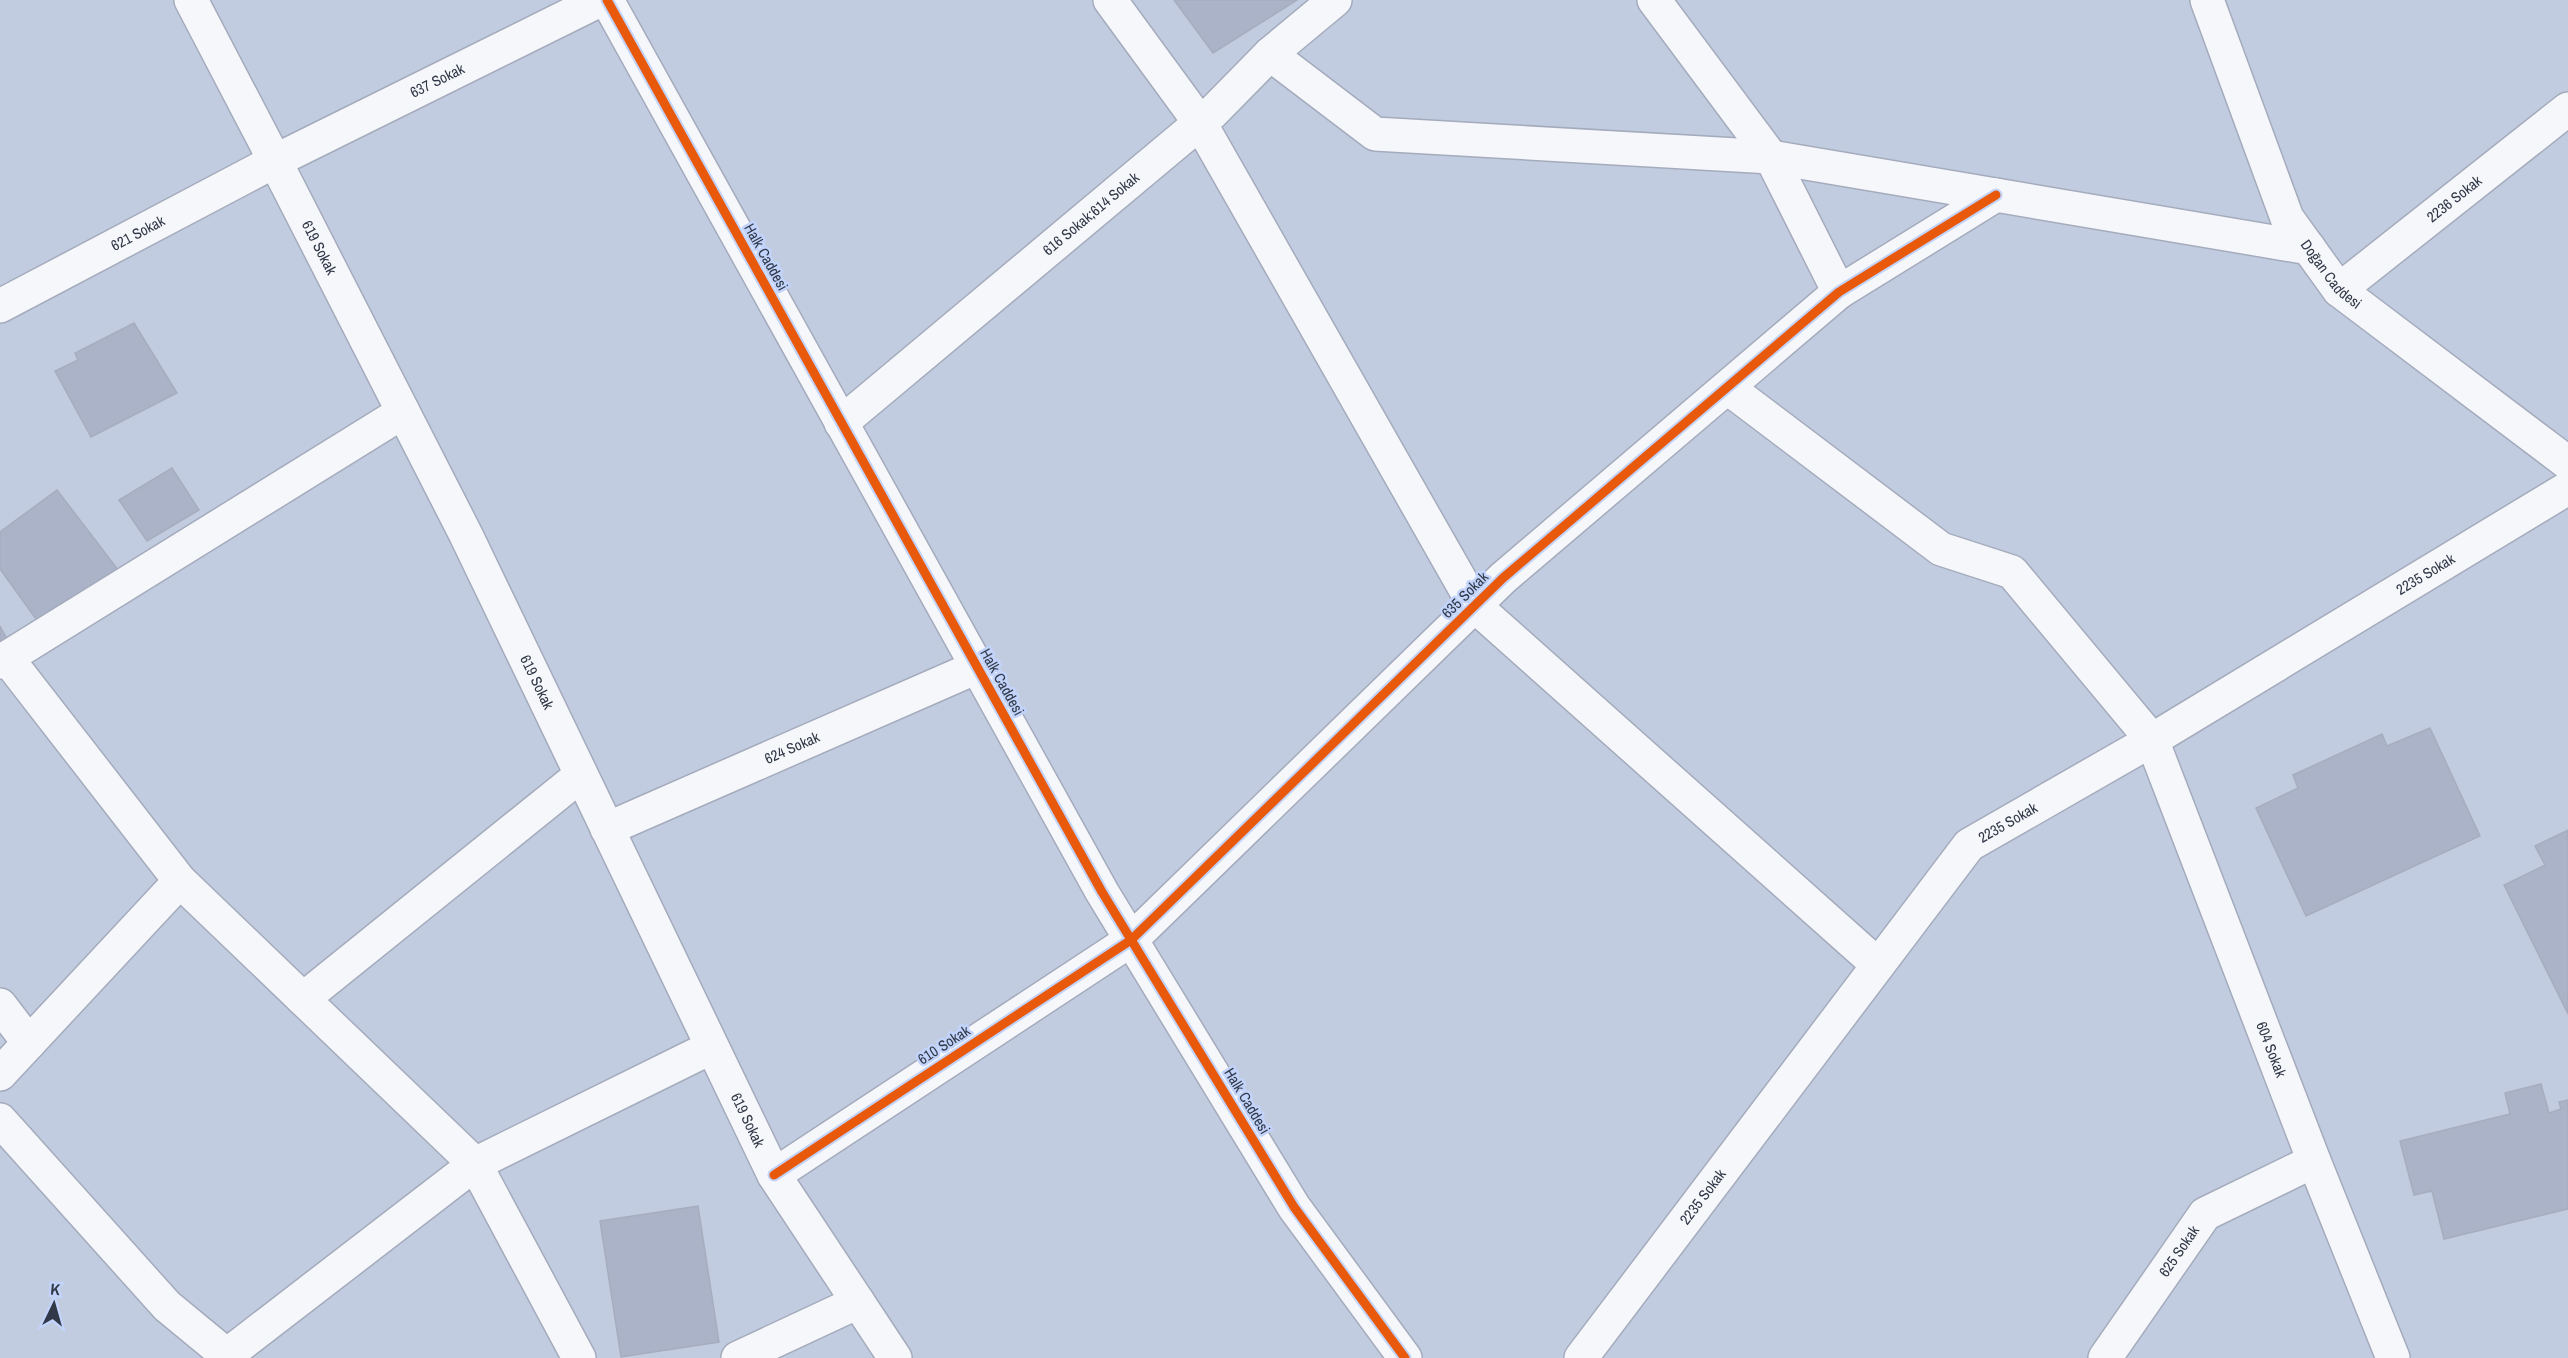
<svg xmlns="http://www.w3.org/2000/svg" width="2568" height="1358" font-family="'Archivo Narrow',sans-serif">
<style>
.building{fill:#aab3c8;stroke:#a6adbe;stroke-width:1.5}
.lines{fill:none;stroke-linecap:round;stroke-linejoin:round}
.minor-casing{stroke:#a4abbc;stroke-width:36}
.minor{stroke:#f6f7fa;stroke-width:33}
.cycleway-casing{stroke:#c2d4fb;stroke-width:13}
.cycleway{stroke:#e8590c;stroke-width:9}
.labels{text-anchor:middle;stroke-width:5;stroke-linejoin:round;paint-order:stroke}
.street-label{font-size:15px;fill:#313848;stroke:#c2d4fb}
</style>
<rect width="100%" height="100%" fill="#c2cce1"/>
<g class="building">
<polygon points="1174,0 1297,0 1213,53"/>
<polygon points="134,323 177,393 91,437 55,371 78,360 75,353"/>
<polygon points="172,468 199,510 147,541 119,500"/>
<polygon points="57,490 119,571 41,626 0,569 0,532"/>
<polygon points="0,626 8,641 0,646"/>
<polygon points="2430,728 2480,836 2306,916 2256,808 2298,788 2293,775 2382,734 2387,746"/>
<polygon points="2568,830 2568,1014 2504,885 2545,865 2535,846"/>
<polygon points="2541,1084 2549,1113 2561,1109 2559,1102 2568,1100 2568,1209 2444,1239 2432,1191 2414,1195 2400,1141 2510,1114 2505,1093"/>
<polygon points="698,1206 719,1342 621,1357 600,1221"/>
</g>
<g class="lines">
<g class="minor-casing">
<g id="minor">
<path id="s1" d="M 191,0 L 275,161 L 466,535 L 774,1175 L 895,1358"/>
<polyline points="607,0 1102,892 1294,1207 1405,1358"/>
<polyline points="1110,0 1200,123 1475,606 1878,965"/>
<polyline points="1654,0 1771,157 1839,292"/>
<path id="s2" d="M 2207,0 L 2287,218 L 2339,290 L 2568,463"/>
<polyline points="1270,54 1375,134 1771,157 2309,248"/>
<path id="s3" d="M 2339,290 L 2568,109"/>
<path id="s4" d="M 0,306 L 275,161 L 600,0"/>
<path id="s5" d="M 1728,388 L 1941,549 L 2012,572 L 2152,740 L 2314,1161 L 2393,1358"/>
<path id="s6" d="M 841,423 L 1213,112 L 1270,54 L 1335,0"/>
<polyline points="7,658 180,881 475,1164 579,1358"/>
<polyline points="0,662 403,412"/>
<path id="s7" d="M 607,829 L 977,667"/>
<polyline points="303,999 581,775"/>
<polyline points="0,1005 29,1043"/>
<polyline points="0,1074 180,881"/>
<polyline points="0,1120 167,1306 230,1358"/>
<polyline points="774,1175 1131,940 1503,578 1839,292 1996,195"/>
<polyline points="227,1355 475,1164 712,1047"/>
<polyline points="738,1358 858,1302"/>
<path id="s8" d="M 1581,1358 L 1969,845 L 2152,740 L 2568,488"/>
<path id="s9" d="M 2105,1358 L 2205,1214 L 2314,1161"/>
</g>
</g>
<use href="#minor" class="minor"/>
<g class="cycleway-casing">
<g id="cycleway">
<polyline points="607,0 1102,892 1294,1207 1405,1358"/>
<polyline points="774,1175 1131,940 1503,578 1839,292 1996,195"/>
</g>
</g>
<use href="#cycleway" class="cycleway"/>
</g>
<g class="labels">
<g class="street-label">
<text dy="5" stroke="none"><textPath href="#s4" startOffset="492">637 Sokak</textPath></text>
<text dy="5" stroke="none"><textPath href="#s3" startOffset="147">2236 Sokak</textPath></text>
<text dy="5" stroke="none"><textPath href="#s6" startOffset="326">616 Sokak;614 Sokak</textPath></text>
<text dy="5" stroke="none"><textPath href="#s4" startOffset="156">621 Sokak</textPath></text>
<text dy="5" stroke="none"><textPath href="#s1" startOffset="279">619 Sokak</textPath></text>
<text transform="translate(766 257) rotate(61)" y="5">Halk Caddesi</text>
<text dy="5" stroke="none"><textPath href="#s2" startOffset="304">Doğan Caddesi</textPath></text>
<text dy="5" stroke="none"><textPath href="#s8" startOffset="1174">2235 Sokak</textPath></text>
<text transform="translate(1465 595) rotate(-45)" y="5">635 Sokak</text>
<text transform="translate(1002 682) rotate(61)" y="5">Halk Caddesi</text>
<text dy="5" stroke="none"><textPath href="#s1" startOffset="765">619 Sokak</textPath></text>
<text dy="5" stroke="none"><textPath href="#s7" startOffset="202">624 Sokak</textPath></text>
<text dy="5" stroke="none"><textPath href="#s8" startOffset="688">2235 Sokak</textPath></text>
<text transform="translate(944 1045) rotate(-33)" y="5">610 Sokak</text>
<text dy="5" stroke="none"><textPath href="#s5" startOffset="892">604 Sokak</textPath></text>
<text transform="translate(1247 1101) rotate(59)" y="5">Halk Caddesi</text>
<text dy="5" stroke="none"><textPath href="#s1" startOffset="1251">619 Sokak</textPath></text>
<text dy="5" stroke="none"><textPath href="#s8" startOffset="202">2235 Sokak</textPath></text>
<text dy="5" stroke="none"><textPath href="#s9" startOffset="130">625 Sokak</textPath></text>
</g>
</g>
<g transform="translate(54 1304) rotate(5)" stroke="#c2d4fb" stroke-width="4.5" paint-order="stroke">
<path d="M0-4.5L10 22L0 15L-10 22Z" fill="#313848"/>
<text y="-9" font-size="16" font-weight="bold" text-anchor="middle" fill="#313848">K</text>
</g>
</svg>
